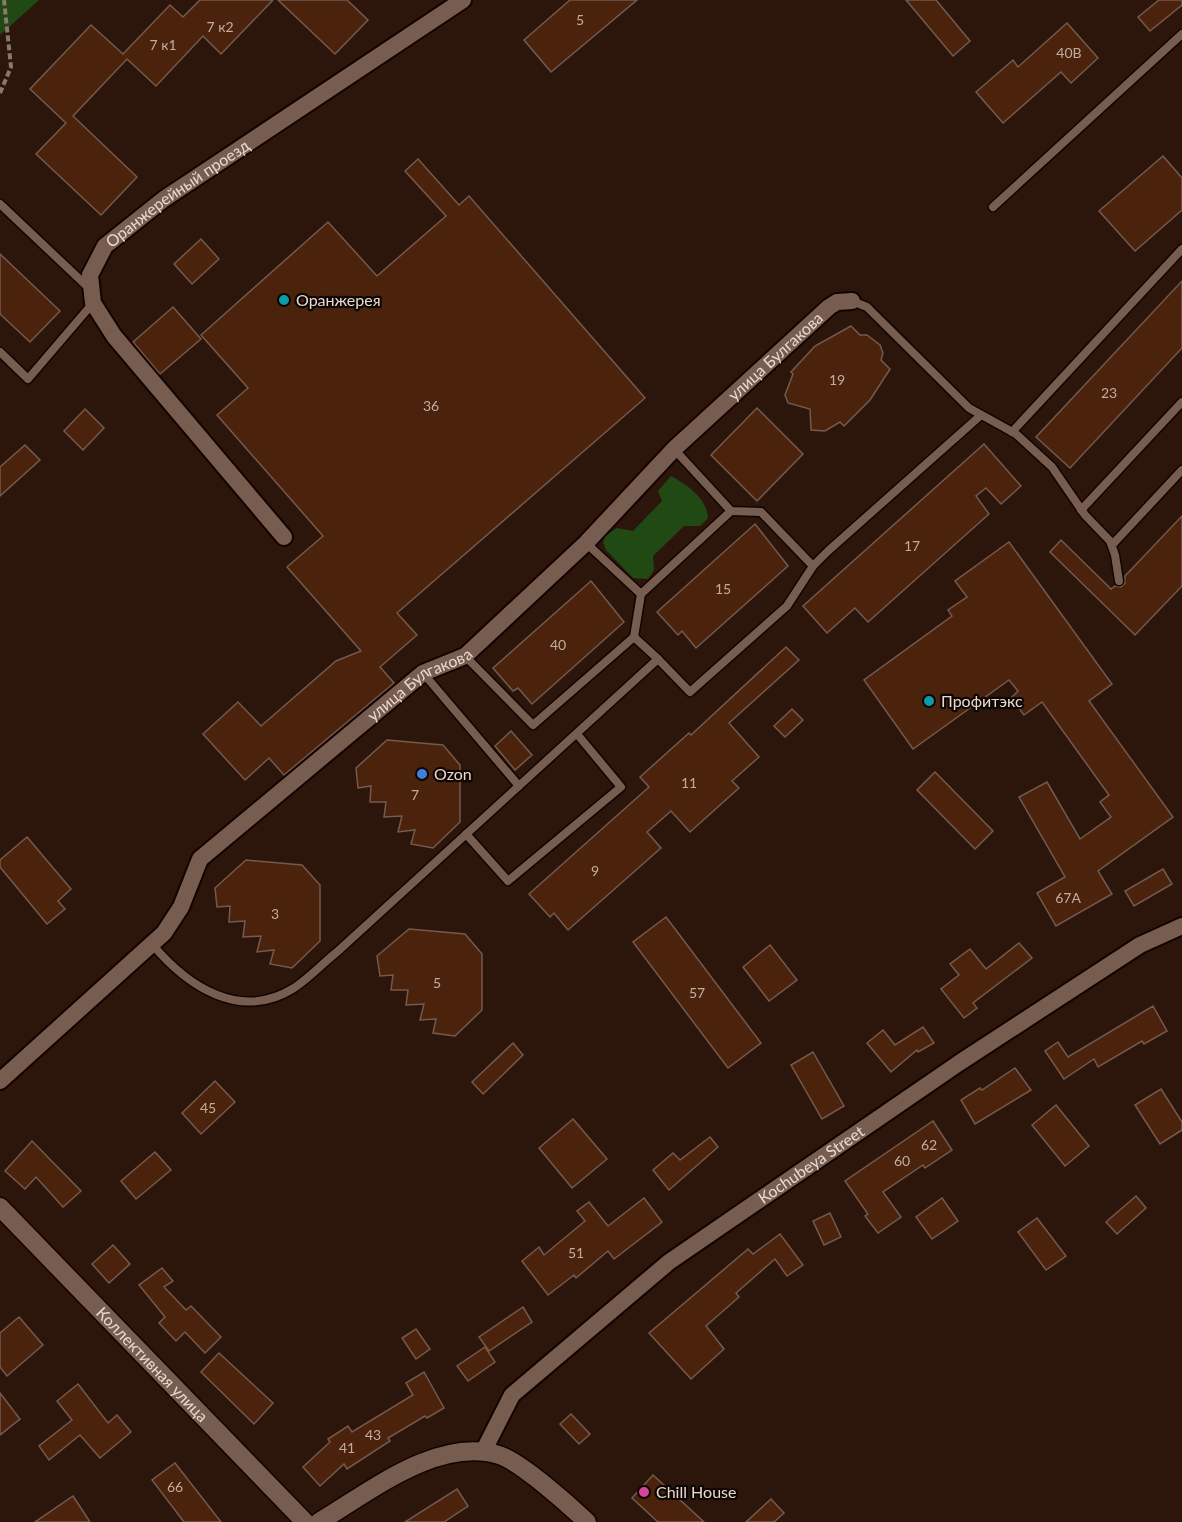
<svg xmlns="http://www.w3.org/2000/svg" width="1182" height="1522" font-family="Lato,sans-serif">
<style>
.green{fill:#214913}
.building{fill:#4b230c;stroke:#745a4d;stroke-width:1.5}
.lines{fill:none;stroke-linecap:round;stroke-linejoin:round}
.service-casing{stroke:#130300;stroke-width:11}
.minor-casing{stroke:#130300;stroke-width:20}
.tertiary-casing{stroke:#130300;stroke-width:21}
.path{stroke:#8a776e;stroke-width:4;stroke-dasharray:6 3;stroke-linecap:butt}
.service{stroke:#775d50;stroke-width:8}
.minor{stroke:#775d50;stroke-width:16}
.tertiary{stroke:#775d50;stroke-width:18}
.culture-dot{fill:#0f9aa8;stroke:#0d0502;stroke-width:2}
.shop-dot{fill:#3f7fe0;stroke:#0d0502;stroke-width:2}
.hotel-dot{fill:#d1479c;stroke:#0d0502;stroke-width:2}
.labels{text-anchor:middle;stroke-width:4.5;stroke-linejoin:round;paint-order:stroke}
.number-label{font-size:14px;fill:#c2aca0}
.street-label{font-size:16px;fill:#e9d9d1;stroke:#0d0502}
.poi-label{font-size:16px;fill:#e9d9d1;stroke:#0d0502;text-anchor:start}
</style>
<rect width="100%" height="100%" fill="#2c160b"/>
<g class="green">
<polygon points="0,0 39,0 0,35"/>
<path d="M 671,476 C 687,485 707,498 708,518 L 700,526 L 684,526 L 653,556 L 654,570 L 648,579 L 633,578 L 606,550 L 603,542 L 606,535 L 617,528 L 633,531 L 662,501 L 658,491 Z"/>
</g>
<g class="building">
<polygon points="200,0 273,0 221,54 203,36 156,86 127,59 73,116 137,177 101,215 36,154 66,123 30,89 91,25 123,54 170,5 183,17"/>
<polygon points="278,0 347,0 368,20 335,54"/>
<polygon points="570,0 637,0 551,72 524,40"/>
<polygon points="906,0 936,0 970,41 953,56"/>
<polygon points="1159,0 1182,0 1182,5 1150,31 1138,17"/>
<polygon points="1067,23 1098,58 1071,83 1061,72 1003,123 976,92 1013,60 1018,67"/>
<polygon points="1163,156 1182,178 1182,210 1135,251 1099,211"/>
<polygon points="418,159 459,205 469,196 645,398 397,613 417,635 380,667 394,683 284,775 269,758 245,780 203,734 238,702 261,726 336,661 361,651 287,567 323,536 217,415 248,388 201,335 328,222 377,276 446,216 405,171"/>
<polygon points="201,239 219,259 192,284 174,264"/>
<polygon points="0,254 60,311 30,342 0,314"/>
<polygon points="1182,281 1182,348 1070,468 1036,437"/>
<polygon points="173,307 201,339 160,374 133,342"/>
<polygon points="851,326 860,335 867,335 880,345 883,353 881,360 890,369 870,400 844,426 840,422 825,431 811,430 810,409 788,403 785,395 793,374 791,372 815,346"/>
<polygon points="757,408 803,454 757,501 711,455"/>
<polygon points="85,409 104,428 83,450 64,431"/>
<polygon points="984,444 1021,486 1001,504 986,488 976,496 989,514 868,622 855,608 827,633 803,606"/>
<polygon points="25,445 40,460 0,496 0,467"/>
<polygon points="1182,516 1182,586 1135,635 1050,552 1061,540 1111,589 1115,586 1121,587 1125,583 1125,576"/>
<polygon points="755,524 788,566 696,648 682,631 678,635 657,612"/>
<polygon points="1009,542 1112,684 1089,701 1173,817 1098,871 1112,894 1056,926 1037,893 1065,877 1019,797 1047,782 1080,839 1111,817 1100,802 1109,795 1042,702 1024,715 1011,698 1018,691 1009,680 913,749 864,680 952,616 948,610 967,597 955,581"/>
<polygon points="591,581 624,622 532,704 518,688 513,691 493,668"/>
<polygon points="786,647 799,660 729,723 759,757 732,781 739,788 690,832 671,811 647,832 661,848 568,930 554,913 550,917 529,894 649,787 640,777 689,733 691,735"/>
<polygon points="792,709 803,720 785,737 774,726"/>
<polygon points="511,731 532,755 515,770 495,746"/>
<polygon points="387,740 443,745 460,765 460,822 433,848 411,844 415,830 398,832 402,816 384,817 386,802 370,802 371,786 358,788 356,768"/>
<polygon points="935,772 993,831 975,849 917,790"/>
<polygon points="27,837 71,889 58,901 65,909 47,924 0,867 0,860"/>
<polygon points="246,860 302,865 320,885 320,941 292,968 270,964 274,950 257,952 261,936 243,937 245,921 229,922 230,906 217,907 215,888"/>
<polygon points="1163,869 1172,884 1134,906 1125,891"/>
<polygon points="666,917 761,1043 728,1068 633,942"/>
<polygon points="409,929 465,934 482,954 482,1010 455,1036 433,1033 436,1019 420,1020 424,1004 406,1005 408,990 391,990 393,975 380,976 377,956"/>
<polygon points="1019,943 1032,958 973,1003 977,1008 964,1018 941,989 959,975 950,964 970,949 986,969"/>
<polygon points="770,945 797,980 769,1001 743,967"/>
<polygon points="1153,1006 1167,1031 1144,1044 1142,1041 1098,1067 1094,1059 1064,1079 1045,1051 1058,1042 1068,1057"/>
<polygon points="923,1027 934,1043 918,1052 917,1050 891,1072 867,1043 883,1030 895,1045"/>
<polygon points="513,1043 523,1055 483,1094 472,1082"/>
<polygon points="813,1052 844,1106 822,1119 791,1065"/>
<polygon points="1015,1068 1031,1090 975,1124 961,1100 980,1088 982,1090"/>
<polygon points="215,1081 235,1102 201,1134 182,1113"/>
<polygon points="1161,1089 1182,1122 1182,1130 1160,1144 1135,1105"/>
<polygon points="1056,1105 1089,1146 1065,1166 1032,1125"/>
<polygon points="573,1119 607,1159 572,1188 539,1148"/>
<polygon points="933,1121 952,1150 925,1168 923,1165 883,1192 901,1217 878,1233 865,1216 868,1214 845,1181"/>
<polygon points="710,1137 718,1147 669,1190 653,1170 673,1153 680,1160"/>
<polygon points="32,1141 81,1191 63,1207 36,1177 25,1189 5,1171"/>
<polygon points="155,1152 171,1170 136,1199 121,1181"/>
<polygon points="1136,1196 1146,1208 1117,1234 1106,1222"/>
<polygon points="644,1198 662,1222 614,1259 608,1251 576,1278 574,1275 548,1295 522,1261 539,1247 544,1255 585,1221 577,1211 589,1202 608,1226"/>
<polygon points="942,1198 958,1221 932,1239 916,1217"/>
<polygon points="830,1213 841,1237 824,1245 813,1221"/>
<polygon points="1037,1218 1066,1256 1046,1270 1018,1232"/>
<polygon points="780,1234 803,1265 787,1276 775,1259 736,1293 739,1297 706,1326 724,1349 691,1379 649,1333 748,1249 753,1254"/>
<polygon points="113,1245 130,1264 109,1283 92,1264"/>
<polygon points="162,1268 173,1281 164,1287 186,1310 191,1306 221,1337 205,1353 185,1332 176,1341 159,1323 165,1317 139,1285"/>
<polygon points="523,1307 532,1322 489,1351 479,1337"/>
<polygon points="19,1317 43,1345 7,1376 0,1367 0,1333"/>
<polygon points="416,1329 430,1349 416,1359 402,1338"/>
<polygon points="485,1347 495,1362 468,1381 457,1366"/>
<polygon points="219,1353 273,1403 254,1424 201,1372"/>
<polygon points="424,1372 444,1408 427,1418 425,1416 388,1438 390,1441 347,1469 344,1464 320,1486 303,1467 330,1442 328,1439 348,1426 352,1432 413,1395 406,1383"/>
<polygon points="78,1384 108,1423 117,1415 131,1432 100,1458 80,1435 49,1460 39,1446 72,1420 57,1401"/>
<polygon points="0,1393 20,1419 0,1435"/>
<polygon points="571,1414 590,1434 579,1444 560,1424"/>
<polygon points="175,1463 221,1522 184,1522 152,1480"/>
<polygon points="653,1475 704,1522 658,1522 632,1498"/>
<polygon points="457,1489 468,1506 444,1522 405,1522"/>
<polygon points="73,1496 90,1522 35,1522"/>
<polygon points="771,1499 784,1513 774,1522 746,1522"/>
</g>
<g class="lines">
<g class="service-casing">
<g id="service">
<polyline points="0,204 90,289"/>
<polyline points="993,207 1182,34"/>
<polyline points="852,301 867,307 969,408 1016,434 1052,467 1085,515 1110,541 1115,555 1119,581"/>
<polyline points="0,352 28,379 93,303"/>
<polyline points="1012,432 1182,249"/>
<polyline points="674,449 731,511 761,512 813,566"/>
<polyline points="1081,510 1182,402"/>
<polyline points="586,543 641,594"/>
<polyline points="1112,545 1182,470"/>
<polyline points="465,656 533,725 634,637"/>
<polyline points="658,659 690,692 787,606 813,566 828,551 980,416"/>
<polyline points="423,673 519,786"/>
<polyline points="466,834 508,881 621,787 577,734"/>
<path d="M 152,944 C 187,986 240,1022 294,988 C 309,978 323,963 337,952 L 658,659 L 634,637 L 641,594 L 731,511"/>
</g>
</g>
<g class="minor-casing">
<g id="minor">
<path id="s1" d="M 284,537 L 114,336 L 93,303 L 90,275 L 105,246 L 164,199 L 463,0"/>
<path id="s2" d="M 0,1081 L 164,933 L 181,907 L 200,859 L 423,673 L 465,656 L 586,543 L 674,449 L 829,307 L 837,302 L 852,301"/>
<path id="s3" d="M 483,1452 L 512,1395 L 669,1262 L 959,1063 L 1140,945 L 1182,926"/>
</g>
</g>
<g class="tertiary-casing">
<g id="tertiary">
<path id="s4" d="M 0,1207 L 305,1522"/>
<path d="M 319,1522 C 368,1493 438,1436 499,1455 C 521,1462 569,1505 587,1522"/>
</g>
</g>
<polyline class="path" points="0,93 11,67 4,0"/>
<use href="#service" class="service"/>
<use href="#minor" class="minor"/>
<use href="#tertiary" class="tertiary"/>
</g>
<g class="culture-dot">
<circle cx="284" cy="300" r="6"/>
<circle cx="929" cy="701" r="6"/>
</g>
<circle class="shop-dot" cx="422" cy="774" r="6"/>
<circle class="hotel-dot" cx="644" cy="1492" r="6"/>
<g class="labels">
<g class="number-label">
<text x="580" y="25">5</text>
<text x="220" y="32">7 к2</text>
<text x="163" y="50">7 к1</text>
<text x="1069" y="58">40В</text>
<text x="837" y="385">19</text>
<text x="1109" y="398">23</text>
<text x="431" y="411">36</text>
<text x="912" y="551">17</text>
<text x="723" y="594">15</text>
<text x="558" y="650">40</text>
<text x="689" y="788">11</text>
<text x="415" y="800">7</text>
<text x="595" y="876">9</text>
<text x="1068" y="903">67А</text>
<text x="275" y="919">3</text>
<text x="437" y="988">5</text>
<text x="697" y="998">57</text>
<text x="208" y="1113">45</text>
<text x="929" y="1150">62</text>
<text x="902" y="1166">60</text>
<text x="576" y="1258">51</text>
<text x="373" y="1440">43</text>
<text x="347" y="1453">41</text>
<text x="175" y="1492">66</text>
</g>
<g class="street-label">
<text dy="6" stroke="none"><textPath href="#s1" startOffset="453">Оранжерейный проезд</textPath></text>
<text dy="6" stroke="none"><textPath href="#s2" startOffset="1071">улица Булгакова</textPath></text>
<text dy="6" stroke="none"><textPath href="#s2" startOffset="585">улица Булгакова</textPath></text>
<text dy="6" stroke="none"><textPath href="#s3" startOffset="442">Kochubeya Street</textPath></text>
<text dy="6" stroke="none"><textPath href="#s4" startOffset="219">Коллективная улица</textPath></text>
</g>
<g class="poi-label">
<text x="296" y="306">Оранжерея</text>
<text x="941" y="707">Профитэкс</text>
<text x="434" y="780">Ozon</text>
<text x="656" y="1498">Chill House</text>
</g>
</g>
</svg>
